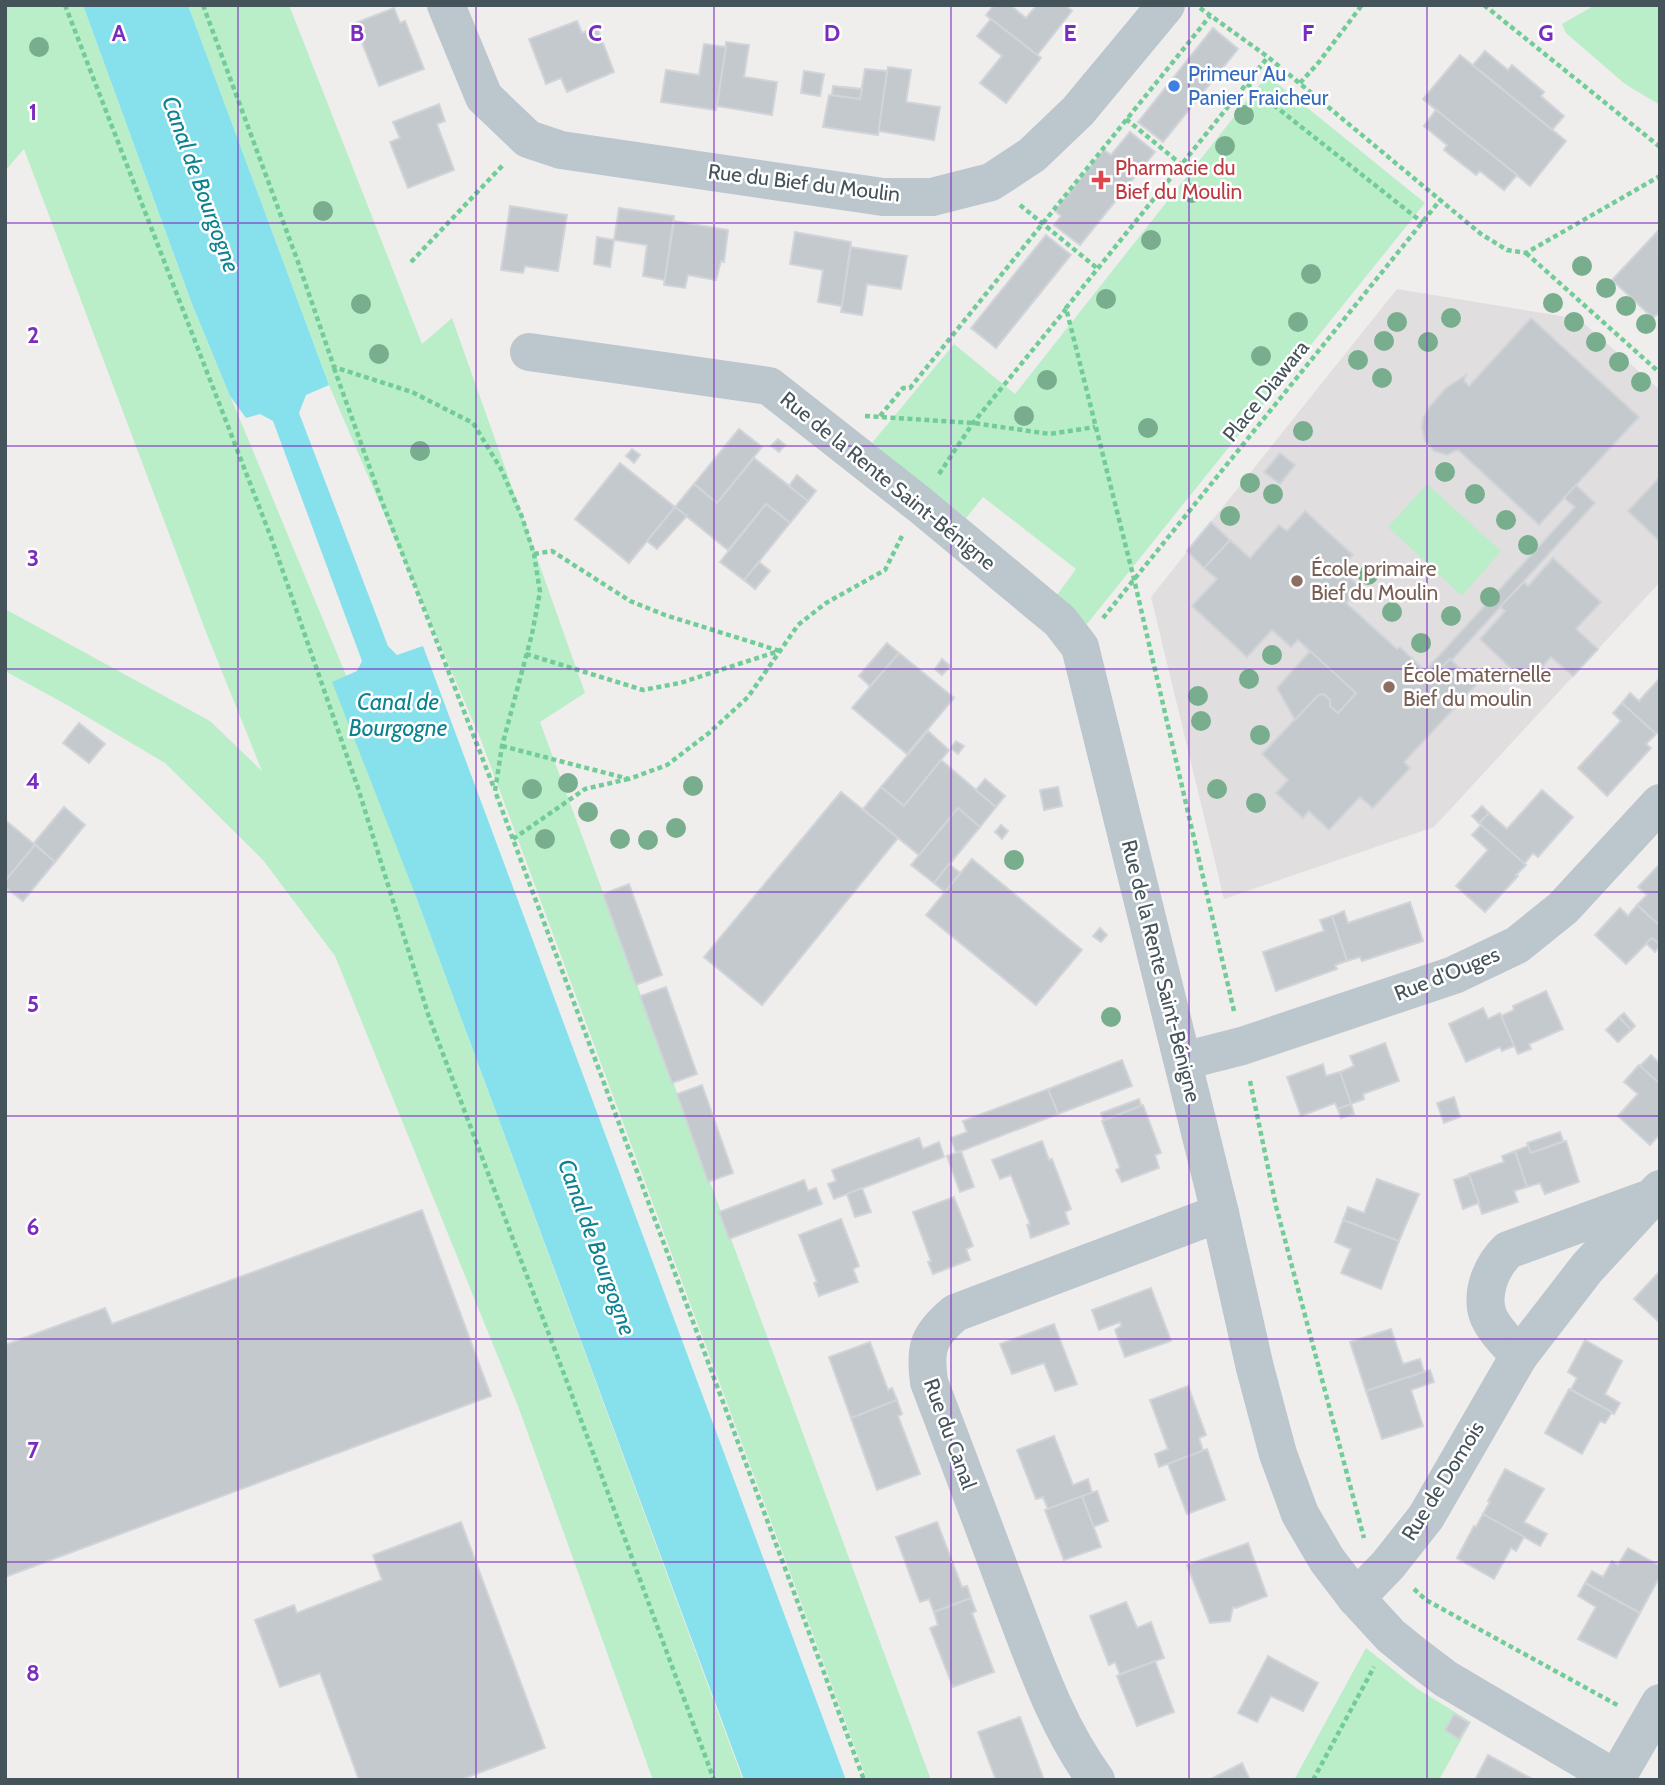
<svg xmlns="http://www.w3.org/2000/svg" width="1665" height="1785" font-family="Cabin,sans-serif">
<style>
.education{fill:#e1dedf}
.green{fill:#baeec9}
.water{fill:#87e1ec}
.building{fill:#c4c9cd;stroke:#d1d4d9;stroke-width:2}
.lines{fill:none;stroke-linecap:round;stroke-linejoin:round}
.path{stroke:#72cc97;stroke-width:4.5;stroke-dasharray:5 3.5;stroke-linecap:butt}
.minor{stroke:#bbc6cd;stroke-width:38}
.tree{fill:#78ae8d}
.grid{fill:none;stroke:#7b2cbf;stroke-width:2;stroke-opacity:0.55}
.shop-dot{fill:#3f7fe0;stroke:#fff;stroke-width:2.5}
.health-dot{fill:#e0444e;stroke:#fff;stroke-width:2.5}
.education-dot{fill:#8d6e63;stroke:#fff;stroke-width:2.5}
.labels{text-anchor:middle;stroke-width:5;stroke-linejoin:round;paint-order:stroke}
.shop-label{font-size:21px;fill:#366cbe;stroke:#fff;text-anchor:start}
.health-label{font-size:21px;fill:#be3a42;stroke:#fff;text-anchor:start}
.street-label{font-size:21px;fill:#45535a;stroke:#fff}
.education-label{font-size:21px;fill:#785e54;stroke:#fff;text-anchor:start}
.water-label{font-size:23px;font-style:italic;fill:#0d8290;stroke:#fff}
.grid-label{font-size:23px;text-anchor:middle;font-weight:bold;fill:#7b2cbf;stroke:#fff;stroke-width:5;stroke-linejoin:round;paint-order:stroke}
</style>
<rect width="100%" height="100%" fill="#f0eded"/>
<polygon class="education" points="1397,289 1579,319 1660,390 1660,582 1434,827 1224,899 1151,597"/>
<g class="green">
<polygon points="5,5 83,5 192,304 346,675 415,894 743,1780 653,1780 518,1406 335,956 263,860 165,763 67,705 5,671 5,609 210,721 262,771 206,632 24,149 5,171"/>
<polygon points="188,5 289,5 422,344 452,318 585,693 540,722 931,1780 867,1780 481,740 329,385"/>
<polygon points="1595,5 1660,5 1660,105 1625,84 1566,33 1562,24"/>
<polygon points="1267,75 1425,203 1087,624 1054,599 1076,569 983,497 966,518 872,443 954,344 1015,394"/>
<polygon points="1427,484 1501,551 1462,596 1388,527"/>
<polygon points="1366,1648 1416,1688 1471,1722 1439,1780 1294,1780"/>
</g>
<polygon class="water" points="83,5 188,5 329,385 306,395 299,413 388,646 397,655 423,646 846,1780 744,1780 415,894 332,682 357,671 362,661 273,421 260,414 246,418 230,396 192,304"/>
<g class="building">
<polygon points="994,5 1010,5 1026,18 1037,5 1065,5 1072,11 1037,55 986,15"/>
<polygon points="394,8 400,23 405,21 424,69 379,86 361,40 356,41 350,25"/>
<polygon points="991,19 1041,58 1006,103 980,83 1002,56 977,36"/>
<polygon points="577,21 582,33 597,27 614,72 567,92 561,78 546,84 529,39"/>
<polygon points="1213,28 1238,49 1163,142 1138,122"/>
<polygon points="726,42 749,45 744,77 777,82 772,115 717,106"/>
<polygon points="704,44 726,47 716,110 661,102 666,70 699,75"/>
<polygon points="1485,51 1508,70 1512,65 1544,92 1541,96 1564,116 1552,130 1473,65"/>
<polygon points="1460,55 1566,141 1530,186 1423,99"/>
<polygon points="888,67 911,70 906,102 940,107 934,140 878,131"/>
<polygon points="865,69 887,71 878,135 823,127 829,95 860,99"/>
<polygon points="804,71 824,74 820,96 801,93"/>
<polygon points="833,86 862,89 860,99 832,95"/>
<polygon points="439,104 445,121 437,124 454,170 408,188 390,142 400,138 393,122"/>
<polygon points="1436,110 1517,175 1504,190 1480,171 1476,175 1444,150 1447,145 1424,126"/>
<polygon points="1130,132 1155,152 1080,245 1054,225 1061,216 1055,211 1104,150 1111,155"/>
<polygon points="510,206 567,215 558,271 525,266 523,273 501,270"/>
<polygon points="619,208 674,216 665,280 643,276 647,245 614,240"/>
<polygon points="674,221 728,230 724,262 721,261 716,280 688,275 685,288 664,285"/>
<polygon points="1658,231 1660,317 1657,314 1653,318 1612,280"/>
<polygon points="795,232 851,242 842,306 818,302 823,270 790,264"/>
<polygon points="1046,235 1071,255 996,348 971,328"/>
<polygon points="597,237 614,240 610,267 594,264"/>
<polygon points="851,247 907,256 901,289 867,284 862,315 841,312"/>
<polygon points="1531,318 1639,417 1539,525 1458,450 1447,455 1434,451 1425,441 1422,428 1423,418 1429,407 1446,388 1466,375 1464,381 1469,386"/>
<polygon points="739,429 762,447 717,503 694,484"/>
<polygon points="778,439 785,445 779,452 771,446"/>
<polygon points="632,449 640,455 634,463 626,456"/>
<polygon points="1280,453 1295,465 1280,484 1264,472"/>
<polygon points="754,458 808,501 790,523 766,504 728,550 675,507 694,484 717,503"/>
<polygon points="620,463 675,507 629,563 575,519"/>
<polygon points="797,475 816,491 808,501 789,486"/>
<polygon points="1660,477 1660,542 1628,511"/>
<polygon points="1576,485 1595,503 1452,660 1450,659 1432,677 1425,671 1575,507 1564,498"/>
<polygon points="766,504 790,523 744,580 720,562"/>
<polygon points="675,507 687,516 657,549 647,541"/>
<polygon points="1305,511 1353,555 1340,569 1360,587 1346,603 1397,649 1400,647 1432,677 1450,659 1477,684 1404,762 1410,768 1373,808 1360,797 1329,830 1309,811 1303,818 1276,793 1288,780 1262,754 1318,695 1324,694 1330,700 1330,706 1338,713 1356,693 1298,640 1291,647 1272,630 1247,657 1192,606 1217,579 1204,568 1230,540 1250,558 1279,525 1287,531"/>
<polygon points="1211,522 1230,540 1204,568 1187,551"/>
<polygon points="1553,558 1601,602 1576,629 1598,649 1573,676 1551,657 1527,684 1480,639 1505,611 1500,607 1524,582 1528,586"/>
<polygon points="759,562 770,571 755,589 744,580"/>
<polygon points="887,643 899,653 870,686 859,676"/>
<polygon points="1310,651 1356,693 1338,713 1330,706 1330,700 1324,694 1318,695 1295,720 1277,688"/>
<polygon points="899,653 954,698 907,754 852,708"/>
<polygon points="942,659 950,666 942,675 935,669"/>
<polygon points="1660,678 1660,730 1656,734 1622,703 1630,693 1639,701"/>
<polygon points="1622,703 1656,734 1646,744 1651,748 1607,796 1578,768 1621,721 1613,713"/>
<polygon points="79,723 105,744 89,763 63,743"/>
<polygon points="928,731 949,750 904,806 881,787"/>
<polygon points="956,741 964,746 958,754 951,748"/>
<polygon points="941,760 996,807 980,827 958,808 919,855 863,809 881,787 904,806"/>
<polygon points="985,779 1005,796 996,807 976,790"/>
<polygon points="1058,787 1062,806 1044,810 1040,790"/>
<polygon points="1542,790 1573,817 1538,857 1533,853 1524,864 1479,823 1489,813 1507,829"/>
<polygon points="841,792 898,838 762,1005 704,957"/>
<polygon points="1482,806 1489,813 1479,823 1472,816"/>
<polygon points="64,807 85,825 55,862 34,843"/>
<polygon points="958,808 980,827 934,883 911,865"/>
<polygon points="5,820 35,845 5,881"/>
<polygon points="1001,825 1008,831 1002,839 995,832"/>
<polygon points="1481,825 1526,865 1516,875 1518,876 1485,912 1456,886 1488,850 1472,835"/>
<polygon points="35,845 55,862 23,901 5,887 5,881"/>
<polygon points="972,859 1082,950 1036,1005 926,915"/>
<polygon points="949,864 960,873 945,892 934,883"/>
<polygon points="1660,864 1660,926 1637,905 1647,895 1638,887"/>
<polygon points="629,884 662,975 636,985 603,894"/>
<polygon points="1410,902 1423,941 1362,961 1360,957 1347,961 1332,916 1344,911 1348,923"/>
<polygon points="1637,905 1660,926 1660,945 1652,938 1626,964 1595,935 1620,908 1628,916"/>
<polygon points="1332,916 1347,961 1335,965 1337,969 1276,991 1263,952 1324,931 1320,920"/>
<polygon points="1100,928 1107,935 1101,942 1093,936"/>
<polygon points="1652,938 1660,945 1655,952 1646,943"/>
<polygon points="666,987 697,1074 672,1083 640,996"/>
<polygon points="1546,991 1563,1029 1529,1044 1531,1049 1518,1054 1501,1016 1514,1010 1513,1006"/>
<polygon points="1483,1008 1488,1019 1500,1013 1514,1046 1502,1051 1500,1047 1466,1062 1449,1024"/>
<polygon points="1624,1013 1635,1026 1631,1030 1619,1017"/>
<polygon points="1619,1017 1631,1030 1618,1042 1606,1030"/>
<polygon points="1385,1043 1399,1081 1363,1094 1364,1099 1351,1104 1340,1072 1354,1066 1350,1056"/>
<polygon points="1651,1055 1660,1064 1660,1084 1640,1066"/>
<polygon points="1122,1060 1132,1086 1058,1114 1048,1089"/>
<polygon points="1323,1064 1326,1076 1340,1072 1351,1104 1338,1109 1335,1103 1301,1116 1287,1077"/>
<polygon points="1639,1065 1660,1084 1660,1134 1650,1145 1618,1116 1638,1094 1624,1082"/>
<polygon points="702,1085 733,1173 708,1182 677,1094"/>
<polygon points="1048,1089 1058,1114 956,1153 951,1138 967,1132 963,1121"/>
<polygon points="1454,1097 1460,1117 1444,1123 1437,1103"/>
<polygon points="1139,1099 1141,1106 1104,1120 1101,1113"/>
<polygon points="1351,1104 1354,1114 1341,1118 1338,1109"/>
<polygon points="1143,1105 1161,1153 1155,1155 1159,1168 1122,1182 1116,1170 1120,1168 1102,1121"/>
<polygon points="1560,1132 1563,1141 1531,1153 1527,1143"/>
<polygon points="919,1138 923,1149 939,1142 944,1157 834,1199 828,1184 836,1181 832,1170"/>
<polygon points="1042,1141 1049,1160 1052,1159 1071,1209 1065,1212 1069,1224 1031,1238 1027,1225 1030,1224 1011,1175 1000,1179 992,1160"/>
<polygon points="1566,1141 1579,1182 1545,1194 1540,1183 1527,1187 1515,1151 1528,1146 1531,1153"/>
<polygon points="961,1151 974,1187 960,1192 947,1156"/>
<polygon points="1515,1151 1527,1187 1514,1191 1518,1202 1482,1214 1469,1174 1504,1162 1502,1156"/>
<polygon points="1469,1175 1479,1203 1463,1209 1454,1180"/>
<polygon points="1377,1179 1419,1194 1399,1241 1343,1220 1348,1207 1364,1213"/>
<polygon points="804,1180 808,1191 816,1188 822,1204 729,1239 719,1212"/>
<polygon points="862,1188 871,1212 855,1217 847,1194"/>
<polygon points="954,1197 973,1246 966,1249 970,1260 933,1274 928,1262 931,1261 913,1212"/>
<polygon points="422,1210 491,1396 5,1577 5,1345 105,1308 112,1324"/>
<polygon points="841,1219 859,1266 853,1269 858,1282 819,1296 814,1283 817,1282 799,1235"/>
<polygon points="1343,1220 1399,1241 1381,1289 1341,1273 1351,1249 1335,1242"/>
<polygon points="1660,1271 1660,1323 1634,1299"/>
<polygon points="1151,1288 1171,1341 1125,1357 1115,1330 1121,1326 1120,1322 1099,1330 1092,1310"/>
<polygon points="1054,1324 1077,1384 1055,1391 1044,1363 1012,1374 1000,1344"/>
<polygon points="1391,1329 1403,1364 1420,1359 1424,1372 1366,1391 1350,1342"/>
<polygon points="1585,1340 1622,1361 1605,1394 1620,1403 1614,1414 1571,1389 1577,1378 1568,1372"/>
<polygon points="870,1342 888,1390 892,1388 897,1400 851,1418 829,1357"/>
<polygon points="1430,1370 1434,1382 1411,1390 1423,1426 1382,1439 1366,1391"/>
<polygon points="1188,1386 1206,1435 1199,1438 1203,1451 1159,1467 1155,1454 1168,1449 1150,1400"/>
<polygon points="1569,1389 1612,1412 1605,1423 1600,1421 1582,1454 1545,1433"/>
<polygon points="897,1400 902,1414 898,1416 920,1474 877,1490 851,1418"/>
<polygon points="1054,1436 1073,1485 1088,1479 1092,1493 1048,1509 1043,1497 1036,1499 1017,1450"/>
<polygon points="1207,1449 1225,1500 1187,1514 1168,1464"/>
<polygon points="1505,1469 1544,1489 1524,1522 1547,1534 1540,1546 1483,1514 1490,1502 1488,1501"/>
<polygon points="1097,1491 1108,1521 1093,1527 1082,1496"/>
<polygon points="1082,1496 1101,1547 1064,1560 1045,1510"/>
<polygon points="1483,1514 1524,1537 1516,1551 1511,1548 1494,1579 1457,1558 1474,1526 1476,1527"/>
<polygon points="461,1522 545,1748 460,1780 359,1780 320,1673 280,1687 255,1620 294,1605 297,1613 382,1580 373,1555"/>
<polygon points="937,1522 962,1587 967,1586 971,1598 934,1612 929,1599 920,1602 896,1537"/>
<polygon points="1248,1543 1267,1596 1236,1608 1233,1607 1230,1621 1210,1623 1187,1565"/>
<polygon points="1628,1548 1660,1566 1660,1576 1640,1613 1585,1583 1592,1571 1603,1577 1612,1561 1618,1565"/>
<polygon points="1585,1583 1640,1613 1616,1658 1578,1639 1596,1607 1578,1596"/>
<polygon points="971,1598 976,1611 972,1613 994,1672 953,1687 930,1628 938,1625 934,1612"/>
<polygon points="1126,1602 1137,1628 1151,1622 1164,1658 1120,1674 1115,1662 1109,1665 1090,1616"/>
<polygon points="1268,1656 1318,1683 1303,1711 1271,1696 1257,1722 1238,1713"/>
<polygon points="1155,1661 1174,1712 1137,1726 1117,1676"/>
<polygon points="1454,1714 1469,1723 1459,1739 1445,1730"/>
<polygon points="1020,1717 1044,1780 996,1780 978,1732"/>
<polygon points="1488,1755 1534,1780 1475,1780"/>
<polygon points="1242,1763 1250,1780 1209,1780"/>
</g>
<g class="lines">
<g class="path">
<polyline points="65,5 272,540 358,788 429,1017 567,1382 714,1780"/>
<polyline points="203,5 298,262 334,367 412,392 473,423 501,469 522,517 534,554 540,592 532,634 502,746 495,791 864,1780"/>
<polyline points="1484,5 1660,147"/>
<polyline points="1200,8 1268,57 1481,234 1507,250 1526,253 1660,176"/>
<polyline points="1300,83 1319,62 1362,5"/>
<polyline points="1247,84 1423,223"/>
<polyline points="1126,119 1182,165"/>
<polyline points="1020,205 1098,269"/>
<polyline points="1526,253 1660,373"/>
<polyline points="411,262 503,165"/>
<polyline points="334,368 381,499 494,788"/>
<polyline points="865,416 973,423 1050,434 1095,427"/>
<polyline points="880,416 903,388 910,388 1210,16"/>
<polyline points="939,474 973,423 1066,309"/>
<polyline points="534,554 552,551 630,601 665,615 780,651"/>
<polyline points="1103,618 1441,199"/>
<polyline points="526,654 643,690 680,683 779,651"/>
<polyline points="502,746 629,779 667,765 709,733 748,697 798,625 826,603 885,570 902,536"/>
<polyline points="513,839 585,789 628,779"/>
<polyline points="1234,1011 1134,579 1066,308 1268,57"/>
<polyline points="1250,1081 1276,1206 1364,1538"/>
<polyline points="1414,1589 1426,1600 1619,1706"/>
<polyline points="1313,1780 1374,1667"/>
</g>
<g class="minor">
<polyline points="446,5 484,97 528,139 561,150 883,197 932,197 991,182 1032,155 1078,111 1166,5"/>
<polyline points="529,352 769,386 919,504 1060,621 1080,647 1220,1213 1255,1368 1278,1454 1300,1514 1327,1560 1356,1598 1391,1636 1417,1657 1446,1679 1618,1780"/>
<polyline points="1183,1061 1242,1046 1454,975 1517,945 1563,908 1660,803"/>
<path d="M 1519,1356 C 1498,1331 1478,1318 1488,1283 C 1492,1269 1498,1260 1508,1250 L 1645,1200"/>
<polyline points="1356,1598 1388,1565 1426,1517 1519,1356 1587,1268 1660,1189"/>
<polyline points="1616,1779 1660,1703"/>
<path d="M 1096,1780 C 1057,1727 1035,1662 1012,1602 C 984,1528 957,1455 929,1382 C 924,1347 929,1335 955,1313 L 1220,1213"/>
</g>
</g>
<g class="tree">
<circle cx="39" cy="47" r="10"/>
<circle cx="1244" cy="115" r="10"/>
<circle cx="1225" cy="146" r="10"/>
<circle cx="1192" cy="193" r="10"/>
<circle cx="323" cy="211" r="10"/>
<circle cx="1151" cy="240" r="10"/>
<circle cx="1582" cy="266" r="10"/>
<circle cx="1311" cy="274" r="10"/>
<circle cx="1606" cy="288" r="10"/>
<circle cx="1106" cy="299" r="10"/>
<circle cx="1553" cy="303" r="10"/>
<circle cx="361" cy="304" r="10"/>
<circle cx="1626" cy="306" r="10"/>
<circle cx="1451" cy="318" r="10"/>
<circle cx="1298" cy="322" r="10"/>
<circle cx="1397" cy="322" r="10"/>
<circle cx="1574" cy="322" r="10"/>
<circle cx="1646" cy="324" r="10"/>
<circle cx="1384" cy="341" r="10"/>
<circle cx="1428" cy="342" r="10"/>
<circle cx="1596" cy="342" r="10"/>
<circle cx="379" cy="354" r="10"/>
<circle cx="1261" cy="356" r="10"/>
<circle cx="1358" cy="360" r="10"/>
<circle cx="1619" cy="362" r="10"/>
<circle cx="1382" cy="378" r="10"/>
<circle cx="1047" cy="380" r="10"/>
<circle cx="1641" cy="382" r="10"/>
<circle cx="1024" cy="416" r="10"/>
<circle cx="1148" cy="428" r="10"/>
<circle cx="1303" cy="431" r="10"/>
<circle cx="420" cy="451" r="10"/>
<circle cx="1445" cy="472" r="10"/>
<circle cx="1250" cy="483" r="10"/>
<circle cx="1273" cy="494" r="10"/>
<circle cx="1475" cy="494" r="10"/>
<circle cx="1230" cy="516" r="10"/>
<circle cx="1506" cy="520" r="10"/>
<circle cx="1528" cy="545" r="10"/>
<circle cx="1368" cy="575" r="10"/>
<circle cx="1490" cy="597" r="10"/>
<circle cx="1392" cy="612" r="10"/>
<circle cx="1451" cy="616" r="10"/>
<circle cx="1421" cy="643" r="10"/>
<circle cx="1272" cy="655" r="10"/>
<circle cx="1249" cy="679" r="10"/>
<circle cx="1198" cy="696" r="10"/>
<circle cx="1201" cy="721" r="10"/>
<circle cx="1260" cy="735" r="10"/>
<circle cx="568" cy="783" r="10"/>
<circle cx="693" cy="786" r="10"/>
<circle cx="532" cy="789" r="10"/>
<circle cx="1217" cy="789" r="10"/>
<circle cx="1256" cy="803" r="10"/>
<circle cx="588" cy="812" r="10"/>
<circle cx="676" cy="828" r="10"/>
<circle cx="545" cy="839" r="10"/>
<circle cx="620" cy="839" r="10"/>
<circle cx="648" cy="840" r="10"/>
<circle cx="1014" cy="860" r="10"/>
<circle cx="1111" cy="1017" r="10"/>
</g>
<path class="grid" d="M 238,5 L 238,1780M 476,5 L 476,1780M 714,5 L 714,1780M 951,5 L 951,1780M 1189,5 L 1189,1780M 1427,5 L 1427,1780M 5,223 L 1660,223M 5,446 L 1660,446M 5,669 L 1660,669M 5,892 L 1660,892M 5,1116 L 1660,1116M 5,1339 L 1660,1339M 5,1562 L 1660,1562"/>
<circle class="shop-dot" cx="1174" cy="86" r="7"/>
<path class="health-dot" d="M1097.5 169.5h7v7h7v7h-7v7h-7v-7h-7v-7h7z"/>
<g class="education-dot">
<circle cx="1297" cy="581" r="7"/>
<circle cx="1389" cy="687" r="7"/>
</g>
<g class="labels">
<g class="shop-label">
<text x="1188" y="81">Primeur Au<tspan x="1188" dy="24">Panier Fraicheur</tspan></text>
</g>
<g class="health-label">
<text x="1115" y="175">Pharmacie du<tspan x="1115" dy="24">Bief du Moulin</tspan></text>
</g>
<g class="street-label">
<text transform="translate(804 183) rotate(7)" y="7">Rue du Bief du Moulin</text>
<text transform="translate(1266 391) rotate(-51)" y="7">Place Diawara</text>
<text transform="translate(888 481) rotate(39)" y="7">Rue de la Rente Saint-Bénigne</text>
<text transform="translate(1161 971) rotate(76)" y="7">Rue de la Rente Saint-Bénigne</text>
<text transform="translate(1447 974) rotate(-22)" y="7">Rue d'Ouges</text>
<text transform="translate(950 1434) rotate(70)" y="7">Rue du Canal</text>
<text transform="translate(1443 1481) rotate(-58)" y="7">Rue de Domois</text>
</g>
<g class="education-label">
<text x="1311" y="576">École primaire<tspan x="1311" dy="24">Bief du Moulin</tspan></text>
<text x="1403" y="682">École maternelle<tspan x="1403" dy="24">Bief du moulin</tspan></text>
</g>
<g class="water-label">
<text transform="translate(201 184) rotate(70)" y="8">Canal de Bourgogne</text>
<text x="398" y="710">Canal de<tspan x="398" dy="26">Bourgogne</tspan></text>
<text transform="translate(597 1247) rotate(70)" y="8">Canal de Bourgogne</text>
</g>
</g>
<g class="grid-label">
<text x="119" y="41">A</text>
<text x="357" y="41">B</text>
<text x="595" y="41">C</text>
<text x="832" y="41">D</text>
<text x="1070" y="41">E</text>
<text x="1308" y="41">F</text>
<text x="1546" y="41">G</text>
<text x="33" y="120">1</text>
<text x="33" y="343">2</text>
<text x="33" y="566">3</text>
<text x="33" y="789">4</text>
<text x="33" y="1012">5</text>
<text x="33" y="1235">6</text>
<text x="33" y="1458">7</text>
<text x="33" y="1681">8</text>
</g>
<rect width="1665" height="1785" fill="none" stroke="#45535a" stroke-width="14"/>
</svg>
